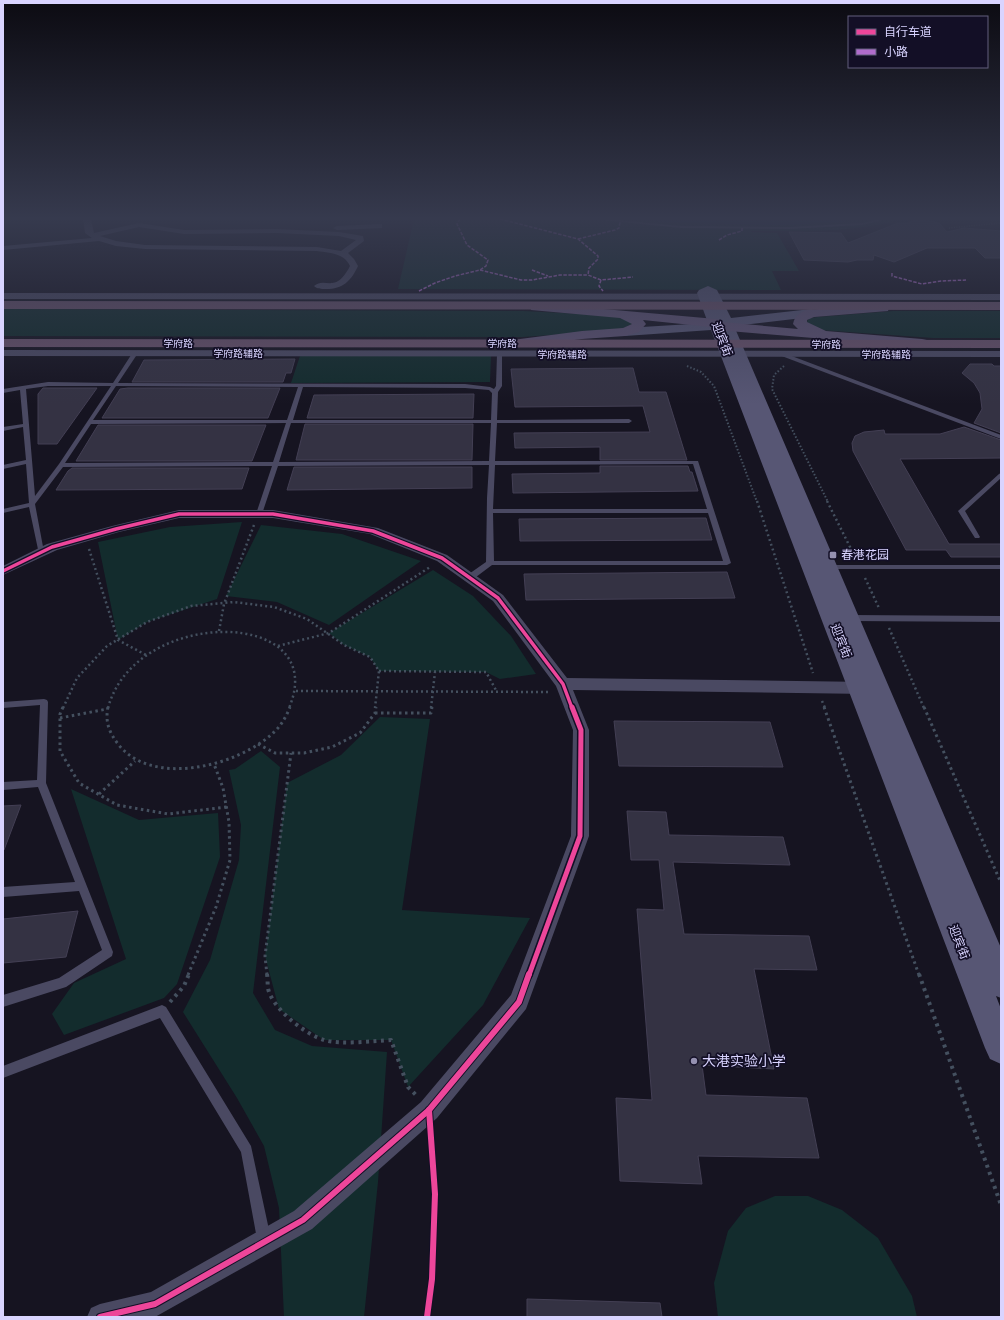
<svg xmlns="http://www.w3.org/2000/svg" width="1004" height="1320" font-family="'Exo 2','Noto Sans SC',sans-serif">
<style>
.green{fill:#132c2d}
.water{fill:#0d2144}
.building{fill:#343243;stroke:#433f54}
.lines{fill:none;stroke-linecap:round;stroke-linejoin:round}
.path-far4{stroke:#44505f;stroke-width:1.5;stroke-dasharray:1 1.5;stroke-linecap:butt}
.path-far3{stroke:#44505f;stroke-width:2;stroke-dasharray:1.5 2;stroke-linecap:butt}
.path-far2{stroke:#44505f;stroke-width:2.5;stroke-dasharray:2 3;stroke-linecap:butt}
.path-far1{stroke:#44505f;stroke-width:3;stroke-dasharray:2.5 3.5;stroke-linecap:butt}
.path{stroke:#44505f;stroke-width:4;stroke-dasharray:3 4.5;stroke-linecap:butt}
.lane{fill:#4a4962;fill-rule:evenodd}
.street{fill:#4a4962;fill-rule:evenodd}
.secondary{fill:#575674;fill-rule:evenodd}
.primary{fill:#5e5373;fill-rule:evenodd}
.highway{fill:#67516a;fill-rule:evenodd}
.quiet{stroke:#b06ccc;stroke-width:1.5;stroke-dasharray:3.5 1.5;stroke-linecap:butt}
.cycleway-far2-casing{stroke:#130f26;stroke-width:6}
.cycleway-far1-casing{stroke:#130f26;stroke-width:8}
.cycleway-casing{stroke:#130f26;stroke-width:8}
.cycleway-far2{stroke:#ed469a;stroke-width:3.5}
.cycleway-far1{stroke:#ed469a;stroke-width:5}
.cycleway{stroke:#ed469a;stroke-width:6}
.poi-dot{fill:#9591b1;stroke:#130f26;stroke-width:1.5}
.labels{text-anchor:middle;stroke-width:3.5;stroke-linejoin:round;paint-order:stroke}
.far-street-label{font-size:10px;fill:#d9d4ff;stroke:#130f26}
.street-label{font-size:12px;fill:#d9d4ff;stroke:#130f26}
.poi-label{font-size:12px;fill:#d9d4ff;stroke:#130f26;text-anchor:start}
.near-poi-label{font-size:14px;fill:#d9d4ff;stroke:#130f26;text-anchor:start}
</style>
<rect width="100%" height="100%" fill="#161421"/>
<g class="green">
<path d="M 414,219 L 900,219 C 858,233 796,231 751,231 L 752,232 L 777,233 L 799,271 L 772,271 L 781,290 L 398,289 Z"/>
<polygon points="3,309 524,311 620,316 634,323 620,330 523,337 3,336"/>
<polygon points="893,311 1001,311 1001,338 933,338 820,330 808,324 807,321 810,318 818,317"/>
<polygon points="300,356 491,356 490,382 291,383"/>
<polygon points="242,522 217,599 147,622 118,640 98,542 170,527"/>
<polygon points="261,525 342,534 421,561 329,625 277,602 226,596"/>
<polygon points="433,570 473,596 511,636 536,674 500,679 486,672 379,671 370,657 344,645 329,633"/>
<polygon points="380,717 430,719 402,910 530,918 483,1005 408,1087 391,1040 324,1040 279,1009 265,956 287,783 341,755"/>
<polygon points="261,751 280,767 253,993 275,1030 312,1046 387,1052 378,1182 364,1317 284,1317 279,1208 264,1146 237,1098 183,1012 210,960 239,860 241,825 229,770 235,769"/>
<polygon points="71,789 139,820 218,813 220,857 177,984 164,998 64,1035 52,1014 74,983 126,959"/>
<polygon points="775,1196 808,1196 842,1210 878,1238 912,1296 917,1317 718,1317 714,1283 728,1231 746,1208"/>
</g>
<path class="water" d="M 634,219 L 860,219 C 821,225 781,225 741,224 C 705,224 670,223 634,219 Z"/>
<g class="building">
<polygon points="915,220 926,220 939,223 947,232 964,228 1001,231 1001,258 985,258 975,248 927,248 894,262 874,255 873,260 857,260 848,262 804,260 789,232 841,233 848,243 898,223 908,223"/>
<polygon points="295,359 291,373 286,373 283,382 132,382 144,360"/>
<polygon points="970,364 992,364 994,366 1001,366 1001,433 974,423 982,409 980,393 974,383 962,373"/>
<polygon points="633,368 639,392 666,392 687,460 600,460 600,447 515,448 514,433 650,432 643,406 515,407 511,369"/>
<polygon points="43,388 97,388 57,444 38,444 38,394"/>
<polygon points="128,388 280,388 268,418 102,418 120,389"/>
<polygon points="474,394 473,418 307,418 314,395"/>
<polygon points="305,424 473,424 472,460 296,460"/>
<polygon points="98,425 266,425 252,461 76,461"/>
<polygon points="964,427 1001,440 1001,458 900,459 949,544 1001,544 1001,557 951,557 946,550 906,550 853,451 852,443 855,436 864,432 884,430 885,434 940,434"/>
<polygon points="600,466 688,466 690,472 692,472 698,491 513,493 512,474 600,473"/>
<polygon points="294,467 472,467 472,488 287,490"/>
<polygon points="72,468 249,468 242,489 56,490 68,471"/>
<polygon points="706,518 712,540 520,541 519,519"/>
<polygon points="727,572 735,598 526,600 524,574"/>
<polygon points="614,721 770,722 783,767 619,766"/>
<polygon points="21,805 4,850 3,850 3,806"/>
<polygon points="627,811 666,812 669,835 783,837 790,865 673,862 684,934 809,936 817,970 754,969 774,1069 702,1065 706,1095 807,1098 819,1158 698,1156 702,1184 620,1181 616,1098 652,1100 637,909 664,910 659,860 631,860"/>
<polygon points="78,911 66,957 3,963 3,919"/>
<polygon points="527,1299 660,1303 662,1317 527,1317"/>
</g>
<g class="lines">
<polyline class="path-far4" points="949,228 1001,223"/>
<g class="path-far3">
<polyline points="687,366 701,372 714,386 757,502"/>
<polyline points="784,366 774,375 772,389 828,502"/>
</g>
<g class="path-far2">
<polyline points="757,501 813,673"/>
<polyline points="827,501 855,557"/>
<polyline points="89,549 118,640 146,655"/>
<polyline points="865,578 879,608"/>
<polyline points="889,628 924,708"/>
<polyline points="219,631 224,604 254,525"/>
<polyline points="278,646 329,633 430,567"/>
<polyline points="379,671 486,672 497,692"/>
<polyline points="296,691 550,692"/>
<polyline points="822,701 825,708"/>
<polyline points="63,708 77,678 107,646 147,622 191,606 234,602 274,607 307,619 344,645 370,657 379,671 375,708"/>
<path d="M 108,708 C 135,606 332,607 289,708"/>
<polyline points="431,708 435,672"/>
</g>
<g class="path-far1">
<polyline points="63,707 60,714 60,751 79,783 117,805 168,814 227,807"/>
<path d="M 108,707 C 105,722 109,732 118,744 C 152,788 238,766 273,733 C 281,726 286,717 290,707"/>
<polyline points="824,707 919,975"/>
<polyline points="924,707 1001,883"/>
<polyline points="375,713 431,713 432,707"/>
<polyline points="60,718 107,709"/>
<polyline points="258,744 275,753 304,753 332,747 360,733 375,713 376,707"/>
<polyline points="99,794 135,761"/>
<polyline points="188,975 216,907 230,860 229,822 223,788 214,764"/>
<polyline points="267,975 265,956 291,753"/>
</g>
<g class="path">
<path d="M 267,974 C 268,980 267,987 269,992 C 276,1011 305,1034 324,1040 C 339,1045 374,1041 391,1040 L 408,1087 L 416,1095"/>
<polyline points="919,974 1001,1205"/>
<polyline points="170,1002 184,986 189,974"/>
</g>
<g class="lane">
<polygon points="591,219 607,219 681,226 789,227 862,223 880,219 888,219 862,225 789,229 681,228"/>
<path d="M 133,352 L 138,353 L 118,383 L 465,384 L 490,387 L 494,389 L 496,386 L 497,354 L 502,353 L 502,386 L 498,392 L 497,420 L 629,419 L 632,421 L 629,423 L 497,423 L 495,461 L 698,461 L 731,563 L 727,565 L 492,565 L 472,580 L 466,580 L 465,578 L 466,576 L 486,562 L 487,498 L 489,465 L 278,466 L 262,514 L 259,516 L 256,514 L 272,466 L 63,467 L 35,504 L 44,552 L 41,554 L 39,554 L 29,507 L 3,513 L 3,509 L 29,503 L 26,464 L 3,469 L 3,465 L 26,460 L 23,427 L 3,431 L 3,427 L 23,424 L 20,390 L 3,393 L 3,389 L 48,382 L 113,383 ZM 48,386 L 111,386 L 59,464 L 35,496 L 26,389 ZM 116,386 L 298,387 L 287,420 L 93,420 ZM 303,387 L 465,388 L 489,390 L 492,393 L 491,420 L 293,420 ZM 286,423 L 273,462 L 65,463 L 91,424 ZM 291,423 L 491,423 L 489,461 L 279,462 ZM 693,464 L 707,509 L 493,509 L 495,465 ZM 493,513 L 708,513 L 723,561 L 494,561 Z"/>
<polygon points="781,352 1001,435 1001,439 779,355 778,354"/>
<polygon points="1001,473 1001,478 965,511 980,537 979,538 975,538 958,511 999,474"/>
<polygon points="825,565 1001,565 1001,569 828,569 824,567"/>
<polygon points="850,615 1001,616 1001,622 850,621 846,618"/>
<polygon points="44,699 47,700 48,702 46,783 113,952 112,956 66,987 3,1007 3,995 59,978 102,950 79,891 3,897 3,887 75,882 38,787 3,790 3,782 37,780 40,705 3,708 3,702"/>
<polygon points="162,1005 166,1007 251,1146 271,1239 269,1244 264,1246 259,1244 257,1239 241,1152 160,1018 3,1078 3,1066"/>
</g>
<g class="street">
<path d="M 83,219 L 91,219 L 94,233 L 139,223 L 184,230 L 277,229 L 339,232 L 363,236 L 364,241 L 348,253 L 354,259 L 358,266 C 351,281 343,289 326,289 C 321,289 317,289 314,286 C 325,276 335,295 350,266 C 344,253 330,253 317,251 L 145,249 L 116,246 L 99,241 L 3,250 L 3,246 L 92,238 L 85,233 ZM 139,227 L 184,234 L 277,233 L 339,236 L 356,240 L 341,251 L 317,247 L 145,245 L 116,241 L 100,236 Z"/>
<polygon points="379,224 382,224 382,228 337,230 333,228 337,226"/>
<polygon points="3,293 1001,294 1001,300 3,299"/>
<polygon points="3,350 1001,351 1001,357 3,356"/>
<polygon points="179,510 273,510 378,528 447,555 503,595 567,678 868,682 873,684 876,688 873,692 868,694 573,690 589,730 589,836 526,1009 437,1118 312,1229 155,1317 87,1317 91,1308 100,1304 151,1292 294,1211 421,1102 511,995 571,836 573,730 556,686 493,601 437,561 370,534 273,518 179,518 119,532 57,550 3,575 3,566 47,544 112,526"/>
</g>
<polygon class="secondary" points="708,286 717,290 731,318 811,309 816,310 818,313 816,316 811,317 734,326 1001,948 1001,998 996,996 1001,1009 1001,1064 990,1059 985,1048 711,330 625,336 620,335 618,332 620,329 625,328 708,323 697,293 699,290"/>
<path class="primary" d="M 536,303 L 716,319 L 721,320 L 722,322 L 798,329 L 793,324 C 795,315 799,314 806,310 L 883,304 L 888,305 L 889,308 L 888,311 L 814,317 L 807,320 L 807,322 L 826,331 L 922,339 L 927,340 L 929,343 L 927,346 L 922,347 L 717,330 L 712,329 L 711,327 L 643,320 L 646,324 L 639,332 L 625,336 L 582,339 L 520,347 L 515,346 L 513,343 L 515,340 L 520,339 L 582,331 L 623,328 L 632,324 L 620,318 L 531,310 L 530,307 L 531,304 Z"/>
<g class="highway">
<polygon points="3,301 1001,302 1001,310 3,309"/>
<polygon points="3,339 1001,340 1001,348 3,347"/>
</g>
<g class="quiet">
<polyline points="500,219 578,239 598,256 598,259 589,268 588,275 601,280 633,277"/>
<polyline points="578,239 615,230 619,228 620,222"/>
<polyline points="719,240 727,235 742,231 742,228"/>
<polyline points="480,270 521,280 532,280 560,275 588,275"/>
<polyline points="532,270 548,276"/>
<polyline points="892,273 892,276 922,284 941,281 966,280"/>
<polyline points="601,280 599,286 603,291"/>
<polyline points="419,291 435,283 455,276 480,270 486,266 488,260 467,245 457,224 460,219"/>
</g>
<g class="cycleway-far2-casing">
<polyline id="cycleway-far2" points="3,571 52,547 116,529 179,514 273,514 373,531 442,558 498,598 563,684 572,708"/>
</g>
<g class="cycleway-far1-casing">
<polyline id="cycleway-far1" points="529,975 580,836 581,730 572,707"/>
</g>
<g class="cycleway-casing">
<g id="cycleway">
<polyline points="100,1317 155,1304 303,1220 429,1110 519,1002 529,974"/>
<polyline points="427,1317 432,1279 435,1194 429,1110"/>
</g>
</g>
<use href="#cycleway-far2" class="cycleway-far2"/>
<use href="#cycleway-far1" class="cycleway-far1"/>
<use href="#cycleway" class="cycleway"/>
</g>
<linearGradient id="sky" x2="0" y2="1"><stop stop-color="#0c0b12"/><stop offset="0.54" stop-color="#363a4e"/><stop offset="1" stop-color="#363a4e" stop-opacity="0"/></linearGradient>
<rect width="1004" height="404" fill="url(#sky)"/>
<g class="poi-dot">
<rect x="829" y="551" width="8" height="8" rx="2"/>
<circle cx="694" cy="1061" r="4"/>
</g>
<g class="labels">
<g class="far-street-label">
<text x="178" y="347">学府路</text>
<text x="502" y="347">学府路</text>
<text x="826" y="348">学府路</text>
<text x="238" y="357">学府路辅路</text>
<text x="562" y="358">学府路辅路</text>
<text x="886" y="358">学府路辅路</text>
</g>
<g class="street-label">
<text transform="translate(722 339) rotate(69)" y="4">迎宾街</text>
<text transform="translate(841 641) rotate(68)" y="4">迎宾街</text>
<text transform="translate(959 942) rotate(69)" y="4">迎宾街</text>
</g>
<g class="poi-label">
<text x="841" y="559">春港花园</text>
</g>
<g class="near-poi-label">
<text x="702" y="1066">大港实验小学</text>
</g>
</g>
<rect width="1004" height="1320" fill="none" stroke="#d9d4ff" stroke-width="8"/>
<rect x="848" y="16" width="140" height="52" fill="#130f26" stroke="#625e7d"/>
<rect x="856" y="29" width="20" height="6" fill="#ed469a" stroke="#625e7d"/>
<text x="884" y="36" font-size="12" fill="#d9d4ff">自行车道</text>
<rect x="856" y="49" width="20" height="6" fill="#b06ccc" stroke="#625e7d"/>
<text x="884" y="56" font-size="12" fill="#d9d4ff">小路</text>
</svg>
